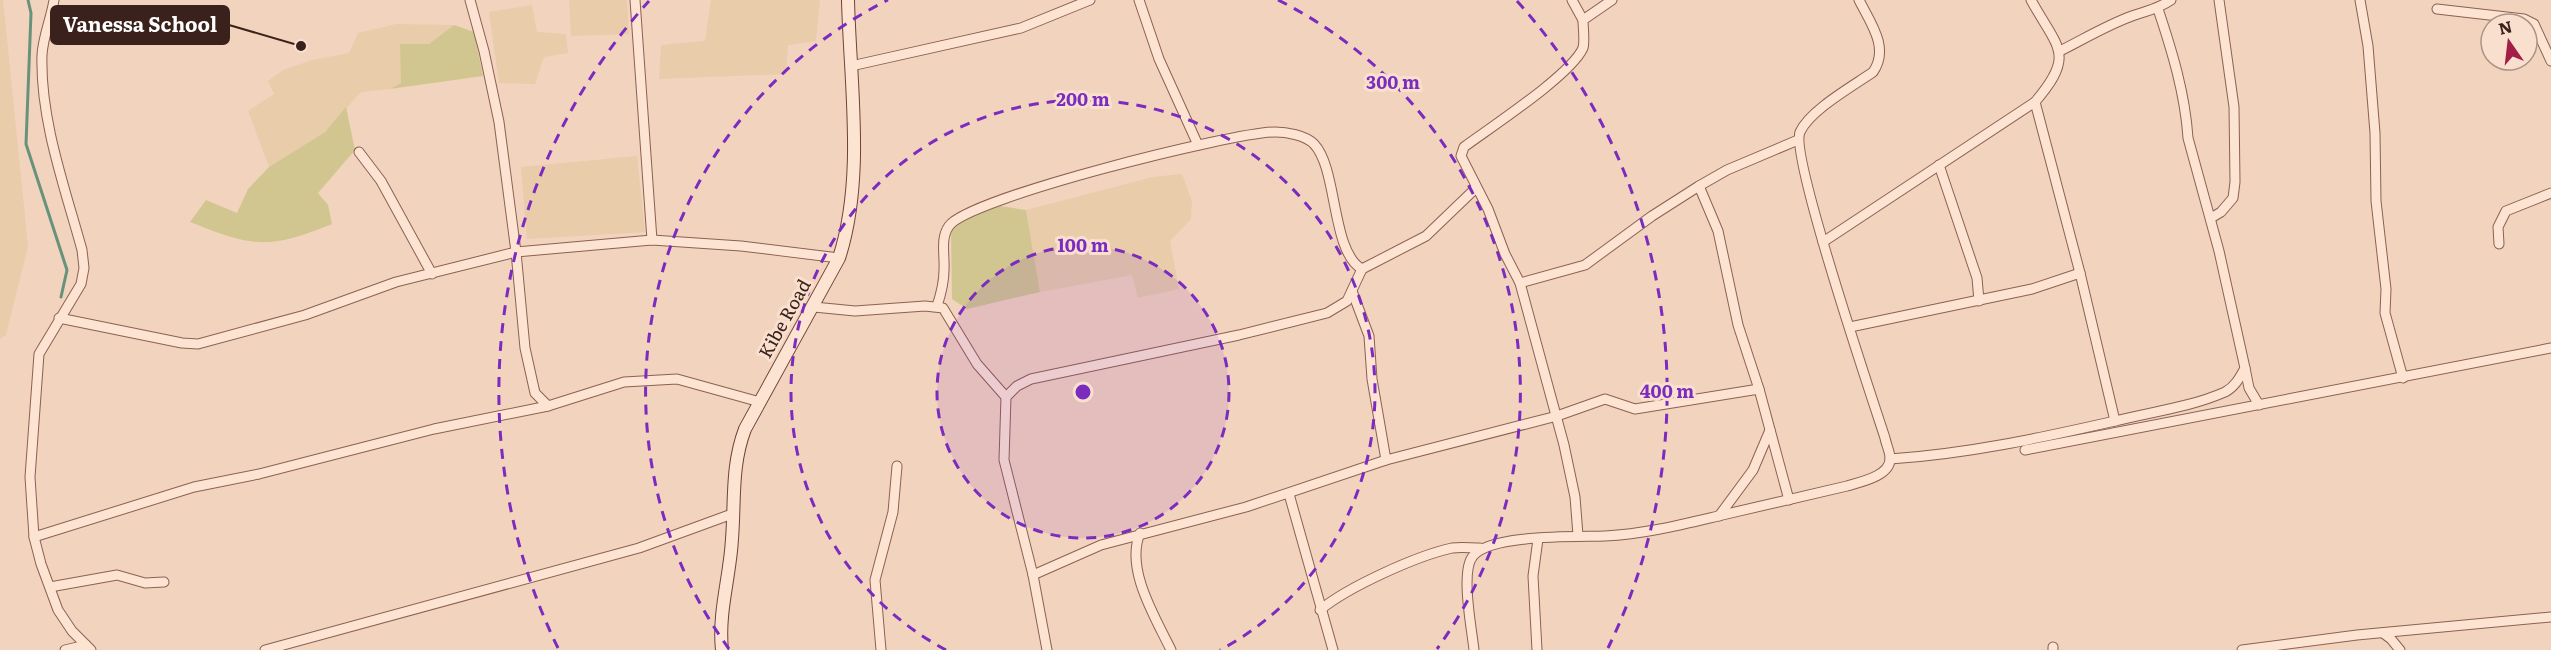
<svg xmlns="http://www.w3.org/2000/svg" width="2551" height="650" font-family="Literata,serif">
<style>
.farmland{fill:#e9ccaa}
.green{fill:#d1c690}
.lines{fill:none;stroke-linecap:round;stroke-linejoin:round}
.stream{stroke:#68927b;stroke-width:3}
.street-casing{stroke:#8c6154;stroke-width:11}
.secondary-casing{stroke:#6e4338;stroke-width:14}
.street{stroke:#fce3d2;stroke-width:9}
.secondary{stroke:#fce3d2;stroke-width:12}
.ring{fill:none;stroke:#7b2cbf;stroke-width:3;stroke-dasharray:10 8}
.labels{text-anchor:middle;stroke-width:6;stroke-linejoin:round;paint-order:stroke}
.street-label{font-size:18px;fill:#3a211b;stroke:#f9e0ce}
.centre{fill:#7b2cbf;stroke:#f9e0ce;stroke-width:3}
.ring-label{font-size:18px;text-anchor:middle;font-weight:bold;fill:#7b2cbf;stroke:#f9e0ce;stroke-width:6;stroke-linejoin:round;paint-order:stroke}
.leader{fill:none;stroke:#3a211b;stroke-width:2}
.callout-dot{fill:#3a211b;stroke:#f9e0ce;stroke-width:2}
.callout{fill:#3a211b;stroke:#3a211b;stroke-width:2}
.callout-label{font-size:20px;text-anchor:middle;font-weight:bold;fill:#fff}
</style>
<rect width="100%" height="100%" fill="#f2d3be"/>
<g class="farmland">
<polygon points="0,0 3,0 28,246 6,335 0,339"/>
<polygon points="569,0 627,0 629,34 571,36"/>
<polygon points="711,0 820,0 816,41 788,45 786,74 659,79 661,45 705,41"/>
<polygon points="532,5 537,32 566,34 568,53 544,57 535,84 499,83 489,12"/>
<polygon points="396,24 454,25 429,44 401,83 390,89 361,92 325,132 269,167 248,111 274,94 268,81 283,70 312,60 349,53 358,33"/>
<polygon points="637,156 645,232 527,239 521,167"/>
<polygon points="1182,174 1192,201 1191,219 1170,241 1179,289 1138,298 1132,275 1040,292 1026,210 1153,177"/>
</g>
<g class="green">
<polygon points="454,25 474,32 483,76 390,89 401,83 400,44 429,44"/>
<path d="M 346,107 L 355,150 L 318,193 L 328,205 L 332,224 C 268,250 253,247 190,222 L 206,200 L 237,213 L 248,189 L 269,167 L 325,132 Z"/>
<polygon points="1000,206 1026,210 1040,292 967,309 952,299 951,227 976,214"/>
</g>
<g class="lines">
<polyline class="stream" points="28,0 31,13 26,144 67,270 61,297"/>
<g class="street-casing">
<g id="street">
<path d="M 54,0 C 51,19 43,36 42,55 C 40,120 65,188 82,250 L 84,268 L 81,284 L 39,354 L 30,477 L 34,537 L 41,564 L 58,610 L 72,631 L 91,650"/>
<polyline points="470,0 484,51 499,122 516,252 525,348 535,393 548,406"/>
<polyline points="635,0 652,240"/>
<polyline points="1139,0 1159,59 1198,145"/>
<polyline points="1572,0 1583,20"/>
<polyline points="2360,0 2368,46 2375,133 2376,201 2386,289 2385,313 2403,378"/>
<polyline points="2437,9 2524,19 2534,24 2551,61"/>
<path d="M 2060,51 C 2084,39 2107,25 2132,16 C 2146,11 2158,9 2171,0"/>
<polyline points="851,66 1021,28 1090,0"/>
<polyline points="2035,102 2080,273"/>
<polyline points="359,152 381,181 432,274"/>
<polyline points="1939,165 1977,278 1979,301"/>
<polyline points="1699,186 1718,231 1738,325 1759,389 1789,500"/>
<polyline points="2211,218 2221,212 2233,198 2235,182 2234,107 2219,0"/>
<path d="M 1823,242 L 2035,102 C 2076,54 2058,49 2031,0"/>
<polyline points="2499,244 2498,227 2506,211 2551,193"/>
<polyline points="1520,283 1585,265 1652,216 1699,186 1727,170 1798,140"/>
<polyline points="1352,291 1369,336 1372,379 1386,460"/>
<path d="M 937,306 C 941,294 944,283 944,270 C 945,256 940,238 949,226 C 968,198 1234,132 1275,132 C 1286,132 1305,135 1314,144 C 1338,169 1331,252 1362,269 L 1426,236 L 1476,188"/>
<polyline points="814,307 855,311 925,306 943,308 977,364 1006,397"/>
<polyline points="59,318 182,343 198,344 305,315 396,282 516,252 652,240 741,246 839,258"/>
<polyline points="1850,327 2032,289 2080,273 2115,421"/>
<polyline points="2245,368 2249,388 2259,405"/>
<polyline points="2025,450 2551,348"/>
<path d="M 1890,459 C 1967,454 2040,438 2115,421 C 2151,412 2191,407 2225,392 C 2235,387 2240,377 2245,368 L 2219,251 L 2188,138 C 2185,93 2172,51 2158,9"/>
<polyline points="1289,494 1333,650"/>
<polyline points="1719,516 1753,470 1770,430"/>
<path d="M 1140,533 C 1125,569 1155,617 1171,650"/>
<path d="M 1578,535 L 1575,497 L 1564,445 L 1520,283 L 1505,254 L 1488,209 L 1461,156 L 1464,147 C 1491,127 1571,75 1583,48 C 1585,41 1583,27 1583,20 L 1612,0"/>
<polyline points="34,537 194,487 259,474 434,429 548,406 624,382 677,379 760,402"/>
<polyline points="1033,575 1101,545 1246,507 1386,460 1557,416 1605,399 1635,409 1759,389"/>
<polyline points="50,587 117,575 145,583 164,582"/>
<path d="M 1320,610 C 1348,587 1416,556 1452,548 C 1461,547 1471,548 1480,548"/>
<polyline points="2383,633 2391,639 2400,650"/>
<polyline points="2053,647 2053,650"/>
<polyline points="65,650 86,645"/>
<polyline points="265,650 639,548 732,514"/>
<polyline points="881,650 875,580 893,512 897,466"/>
<polyline points="1047,650 1033,575 1004,460 1006,397 1017,386 1031,379 1239,335 1327,313 1347,301 1362,269"/>
<path d="M 1474,650 C 1472,630 1460,571 1473,556 C 1491,534 1576,537 1605,536 C 1644,534 1680,525 1718,516 C 1761,506 1804,496 1847,486 C 1860,482 1891,476 1890,458 C 1890,452 1886,444 1885,438 C 1872,398 1790,155 1800,132 C 1810,110 1853,86 1873,72 C 1890,48 1870,22 1859,0"/>
<polyline points="1537,650 1533,576 1538,539"/>
<polyline points="2242,650 2357,635 2551,617"/>
</g>
</g>
<g class="secondary-casing">
<path id="secondary" d="M 722,650 C 718,612 730,577 732,539 C 735,501 731,466 745,429 L 839,258 C 865,178 850,84 848,0"/>
</g>
<use href="#street" class="street"/>
<use href="#secondary" class="secondary"/>
</g>
<circle cx="1083" cy="392" r="146" fill="#7b2cbf" fill-opacity=".12"/>
<g class="ring">
<circle cx="1083" cy="392" r="146"/>
<path d="M946 650A292 292 0 1 1 1220 650"/>
<path d="M729 649A438 438 0 0 1 888 0M1278 0A438 438 0 0 1 1437 649"/>
<path d="M558 648A584 584 0 0 1 649 1M1517 1A584 584 0 0 1 1608 648"/>
</g>
<g class="labels">
<g class="street-label">
<text transform="translate(785 319) rotate(-61)" y="6">Kibe Road</text>
</g>
</g>
<circle cx="1083" cy="392" r="9" class="centre"/>
<g class="ring-label">
<text x="1393" y="89">300 m</text>
<text x="1083" y="106">200 m</text>
<text x="1083" y="252">100 m</text>
<text x="1667" y="398">400 m</text>
</g>
<path class="leader" d="M301 46L229 25"/>
<circle class="callout-dot" cx="301" cy="46" r="6"/>
<rect class="callout" x="51" y="6" width="178" height="38" rx="6"/>
<g class="callout-label">
<text x="140" y="32">Vanessa School</text>
</g>
<g transform="translate(2509 42) rotate(346)"><circle r="28" fill="#f9e0ce" stroke="#ad9486" stroke-width="1.5"/>
<path d="M0-4.5L10 22L0 15L-10 22Z" fill="#a21e46"/>
<text y="-9" font-size="16" font-weight="bold" text-anchor="middle" fill="#3a211b">N</text>
</g>
</svg>
